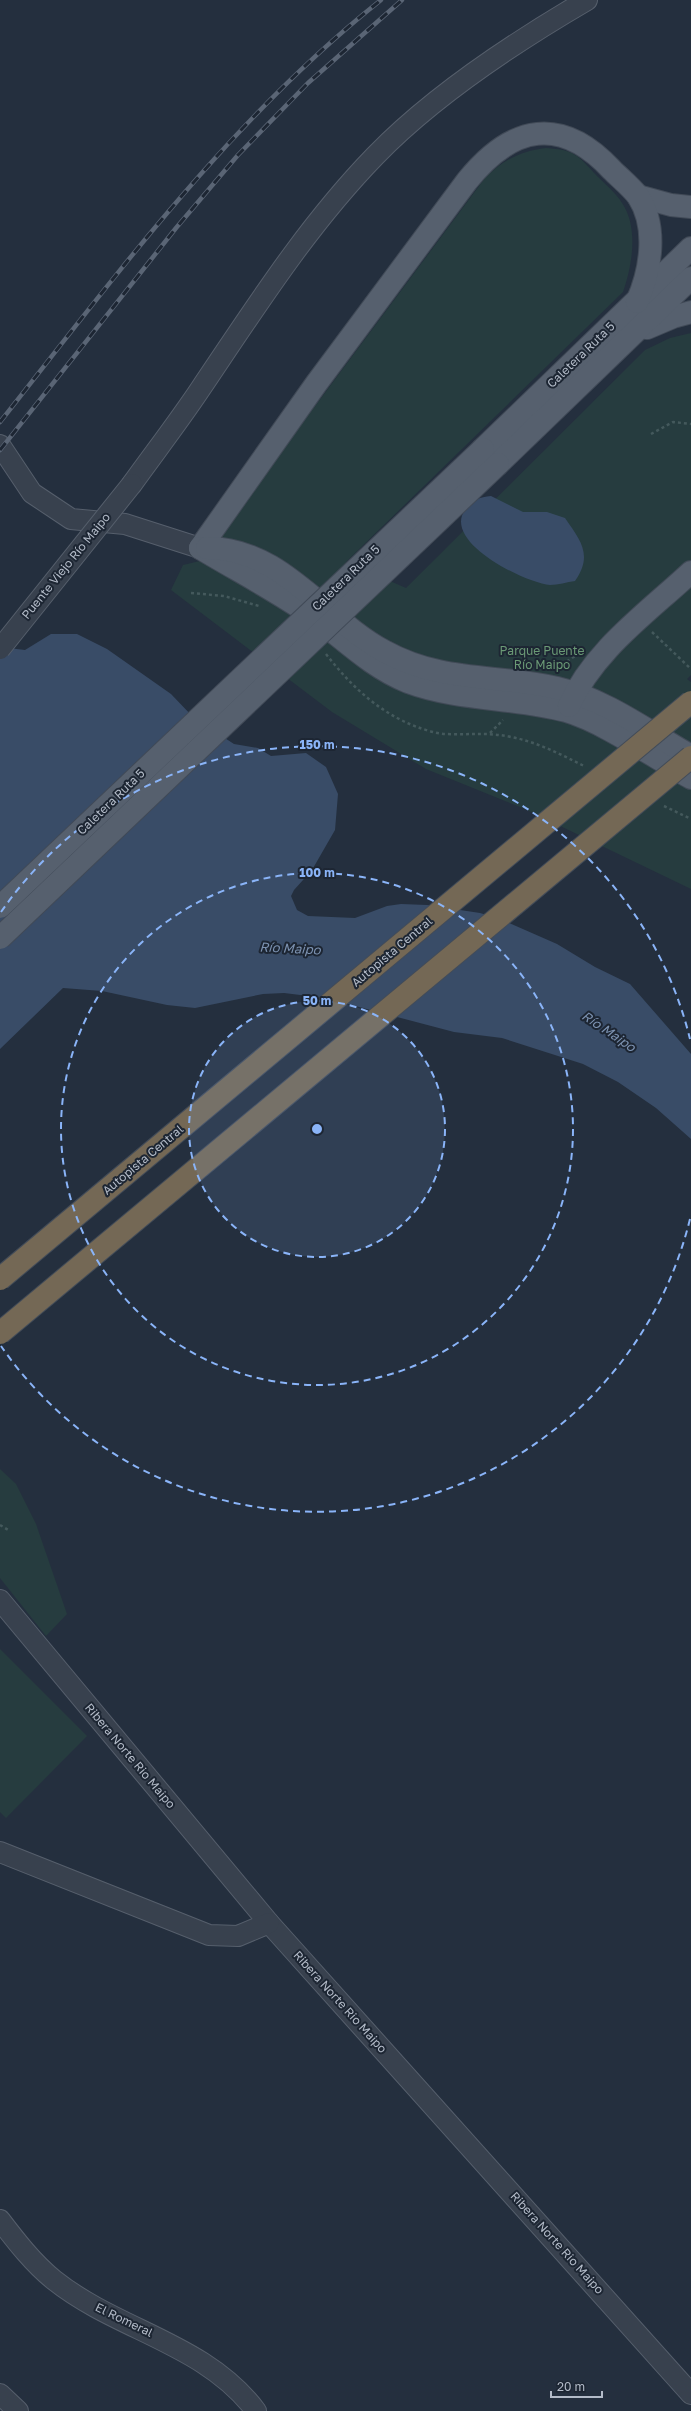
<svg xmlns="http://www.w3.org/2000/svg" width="691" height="2411" font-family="'Golos Text',sans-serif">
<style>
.green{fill:#263c3f}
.water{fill:#394c67}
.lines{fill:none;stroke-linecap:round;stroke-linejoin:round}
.minor-casing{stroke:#565f6c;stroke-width:22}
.major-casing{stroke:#414a57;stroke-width:24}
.path{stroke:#44595c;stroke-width:2.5;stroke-dasharray:3 3;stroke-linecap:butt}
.minor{stroke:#38414e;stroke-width:20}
.major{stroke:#56606e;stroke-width:22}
.rail-casing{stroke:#5a6575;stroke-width:4.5}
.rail{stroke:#1d2633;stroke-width:3;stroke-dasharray:9;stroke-linecap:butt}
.minor-bridge-casing{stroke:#565f6c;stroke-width:22;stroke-linecap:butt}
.major-bridge-casing{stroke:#414a57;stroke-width:24;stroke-linecap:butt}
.highway-bridge-casing{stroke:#434c59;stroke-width:24;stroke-linecap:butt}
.minor-bridge{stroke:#38414e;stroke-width:20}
.major-bridge{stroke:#56606e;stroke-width:22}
.highway-bridge{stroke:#746855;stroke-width:22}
.ring{fill:none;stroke:#8ab4f8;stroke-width:2;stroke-dasharray:7 5}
.labels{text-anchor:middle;stroke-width:4;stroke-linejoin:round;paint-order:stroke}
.street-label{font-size:12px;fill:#b4bcc9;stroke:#1d2633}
.park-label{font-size:12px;fill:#6b9a76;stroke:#1d2633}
.water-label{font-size:13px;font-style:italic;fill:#7c92b1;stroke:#1d2633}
.centre{fill:#8ab4f8;stroke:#1d2633;stroke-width:2}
.ring-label{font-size:12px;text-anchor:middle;font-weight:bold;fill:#8ab4f8;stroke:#1d2633;stroke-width:4;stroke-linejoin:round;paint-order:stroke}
</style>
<rect width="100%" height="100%" fill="#242f3e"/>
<g class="green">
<path d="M 546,148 C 576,150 577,155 597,176 C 605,184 616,193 622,203 C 639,228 632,266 623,292 L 346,562 L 406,588 L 645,350 L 670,338 L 691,333 L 691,675 L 687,679 L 691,682 L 691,889 L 525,809 L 426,769 L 332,712 L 171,590 L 183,565 L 204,560 L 228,523 L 485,178 C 503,160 521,151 546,148 Z"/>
<polygon points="0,1469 16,1484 36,1524 67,1614 46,1636 0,1578"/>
<polygon points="0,1649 87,1736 6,1818 0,1812"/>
</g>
<g class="water">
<path d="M 491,496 L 523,512 L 547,512 L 565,518 C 581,541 593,555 575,581 C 567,582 558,585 550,585 C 525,583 442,542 465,510 C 471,500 480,497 491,496 Z"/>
<polygon points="51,634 77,634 107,649 171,694 194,718 234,744 258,748 271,756 306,753 326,767 338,794 335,830 312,870 294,890 291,896 297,910 308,916 355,918 387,906 401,904 427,905 480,913 500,919 557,944 595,967 630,984 691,1054 691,1139 656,1108 618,1082 583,1064 502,1038 454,1032 325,998 284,993 263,994 195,1008 167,1005 102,991 63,988 0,1049 0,647 25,650"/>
</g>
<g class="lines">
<g class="minor-casing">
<g id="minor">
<polyline points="0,445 32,493 71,519 125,524 200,548"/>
<path d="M 132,484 C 155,452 179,421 201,388 C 255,308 307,226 375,156 C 433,96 515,42 587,0"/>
<polyline points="0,1600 269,1923 691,2394"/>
<polyline points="0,1852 209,1935 238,1936 269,1923"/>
<path d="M 0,2220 C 16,2241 33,2263 54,2280 C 118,2331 205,2343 256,2411"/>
<polyline points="0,2394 18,2411"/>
</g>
</g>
<g class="major-casing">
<g id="major">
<polyline points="638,196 671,205 691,207"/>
<polyline points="647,328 673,317 691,312"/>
<polyline points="483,449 691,248"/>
<polyline points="498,464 691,278"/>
<path d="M 200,548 L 316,384 L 467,181 C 512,125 561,115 612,170 C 620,178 631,187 638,196 C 658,227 651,270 637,302"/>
<path d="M 200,548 C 238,571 277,591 314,617 C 345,640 371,667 408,682 C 459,701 514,697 566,711 C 604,722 655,758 691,778"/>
<path d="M 207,548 C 282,548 323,618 384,651 C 442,683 495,674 557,688 C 605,699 649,732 691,756"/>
<path d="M 569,706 C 593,651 647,613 691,572"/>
</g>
</g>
<g class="path">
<polyline points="651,434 673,422 691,424"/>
<polyline points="191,593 224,596 259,606"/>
<polyline points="652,632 691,669"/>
<path d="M 326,654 C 351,686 378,712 417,727 C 426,730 437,734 447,734 C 469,735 489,732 511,737 C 537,742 560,754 584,766"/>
<polyline points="557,668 575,656"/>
<polyline points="490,733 503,720"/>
<polyline points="664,806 691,819"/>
<polyline points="0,1525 10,1531"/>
</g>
<use href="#minor" class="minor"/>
<use href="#major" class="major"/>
<g class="rail-casing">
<g id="rail">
<path d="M 0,422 C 117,274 232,118 381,0"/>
<polyline points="0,450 176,228 238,155 308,83 402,0"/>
</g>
</g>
<use href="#rail" class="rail"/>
<g class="minor-bridge-casing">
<polyline id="minor-bridge" points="0,649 132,484"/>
</g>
<g class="major-bridge-casing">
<g id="major-bridge">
<polyline points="0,907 483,449"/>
<polyline points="0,938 498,464"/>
</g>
</g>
<g class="highway-bridge-casing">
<g id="highway-bridge">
<polyline points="0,1279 691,702"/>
<polyline points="0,1333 691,757"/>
</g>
</g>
<use href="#minor-bridge" class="minor-bridge"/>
<use href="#major-bridge" class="major-bridge"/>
<use href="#highway-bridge" class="highway-bridge"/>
</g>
<circle cx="317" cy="1129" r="128" fill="#8ab4f8" fill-opacity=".12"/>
<g class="ring">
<circle cx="317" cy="1129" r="128"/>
<circle cx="317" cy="1129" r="256"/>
<path d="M690 1219A384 384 0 0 1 1 1346M1 912A384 384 0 0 1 690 1039"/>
</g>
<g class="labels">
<g class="street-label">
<text transform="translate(581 355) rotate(-44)" y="4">Caletera Ruta 5</text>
<text transform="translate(66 566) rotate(-51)" y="4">Puente Viejo Río Maipo</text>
<text transform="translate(346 578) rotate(-44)" y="4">Caletera Ruta 5</text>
<text transform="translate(111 802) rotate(-44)" y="4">Caletera Ruta 5</text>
<text transform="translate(392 952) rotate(-40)" y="4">Autopista Central</text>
<text transform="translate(143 1160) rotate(-40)" y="4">Autopista Central</text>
<text transform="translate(130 1756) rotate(50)" y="4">Ribera Norte Rio Maipo</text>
<text transform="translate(340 2002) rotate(48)" y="4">Ribera Norte Rio Maipo</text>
<text transform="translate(557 2243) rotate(48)" y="4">Ribera Norte Rio Maipo</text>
<text transform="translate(124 2320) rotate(26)" y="4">El Romeral</text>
</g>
<g class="park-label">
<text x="542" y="655">Parque Puente<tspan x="542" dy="14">Río Maipo</tspan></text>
</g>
<g class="water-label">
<text transform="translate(290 948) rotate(3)" y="5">Río Maipo</text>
<text transform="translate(609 1031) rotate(34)" y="5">Río Maipo</text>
</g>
</g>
<circle cx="317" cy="1129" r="6" class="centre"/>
<g class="ring-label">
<text x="317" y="749">150 m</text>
<text x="317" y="877">100 m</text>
<text x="317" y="1005">50 m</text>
</g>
<path d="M551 2391v6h51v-6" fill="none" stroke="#b4bcc9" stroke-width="2"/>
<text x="557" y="2391" font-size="12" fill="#b4bcc9" stroke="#1d2633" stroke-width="3" paint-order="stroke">20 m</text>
</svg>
